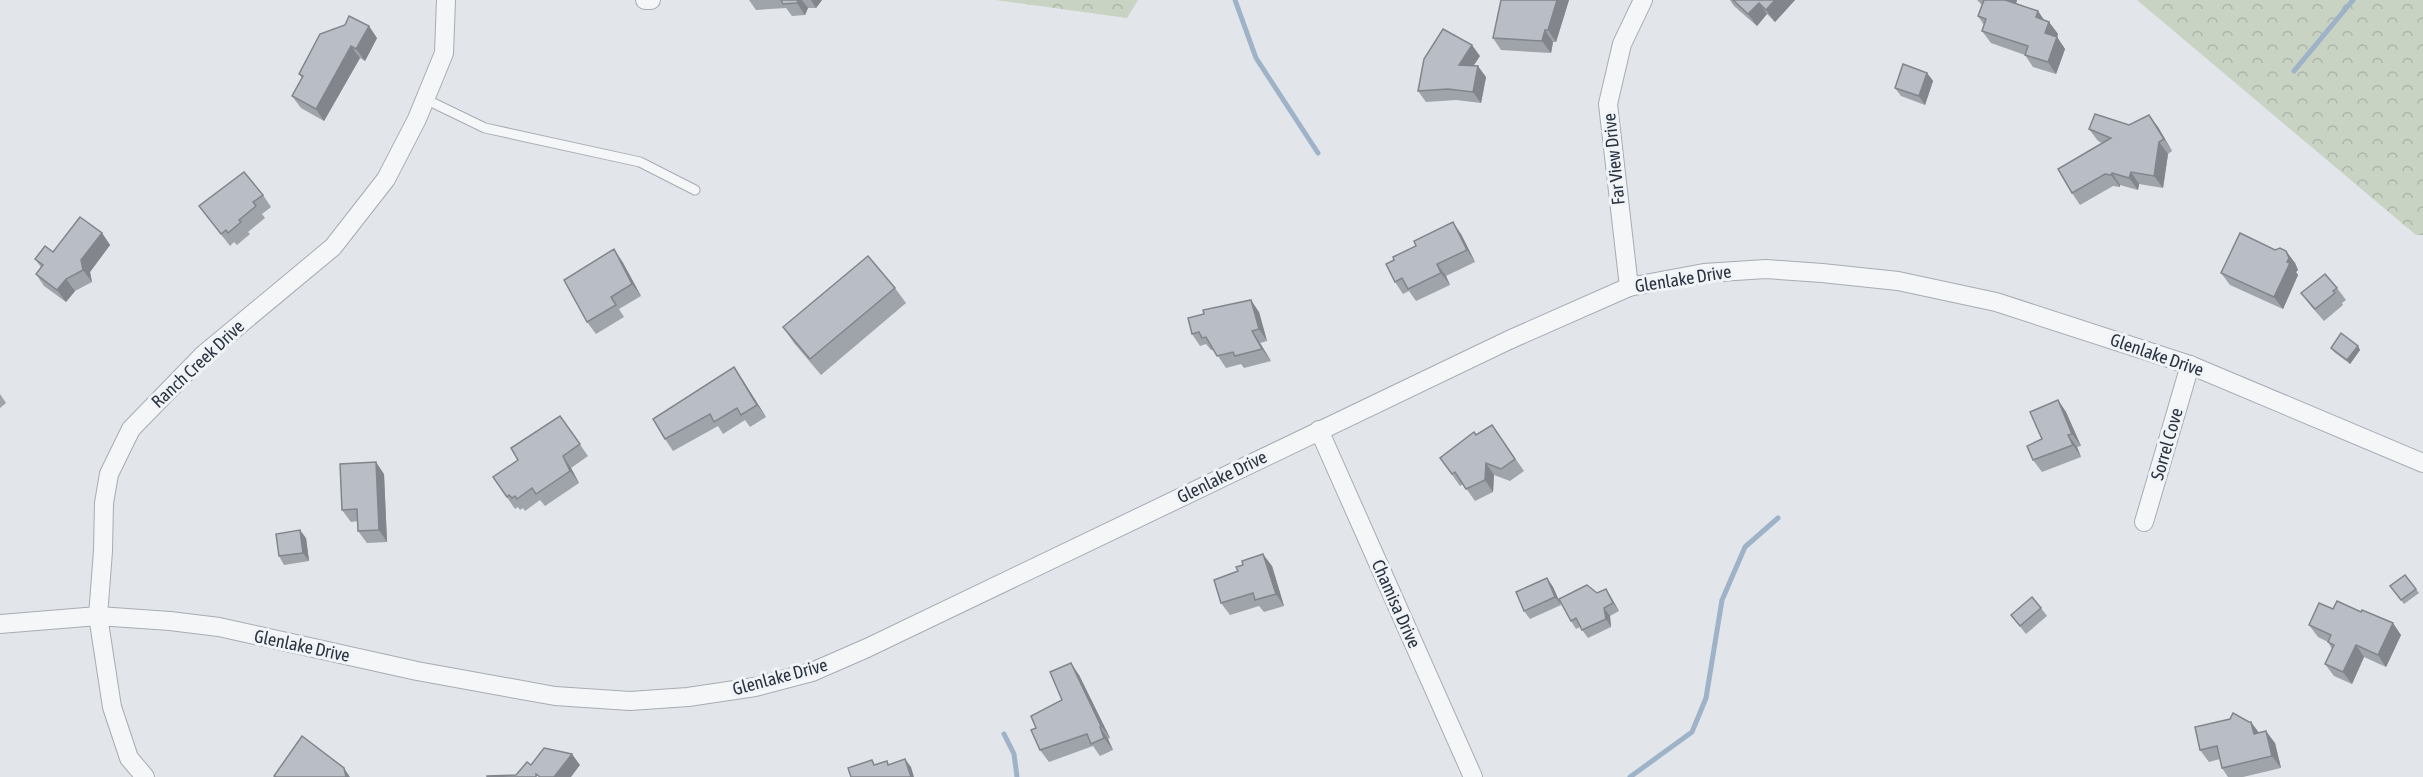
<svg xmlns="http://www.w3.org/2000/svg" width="2423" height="777" font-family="'Asap Condensed',sans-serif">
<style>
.forest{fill:url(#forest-crowns)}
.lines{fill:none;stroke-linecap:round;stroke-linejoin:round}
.stream{stroke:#9eb3c8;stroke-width:5}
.lane-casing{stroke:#a7acb4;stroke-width:11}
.street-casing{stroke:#a7acb4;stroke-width:20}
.lane{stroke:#f4f6f8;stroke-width:9}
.street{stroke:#f4f6f8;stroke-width:18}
.wall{fill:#9fa3aa}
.shaded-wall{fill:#82858b}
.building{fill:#b9bec6;stroke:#82858b;stroke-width:1.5}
.labels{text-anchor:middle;stroke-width:6;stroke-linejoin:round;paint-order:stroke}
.street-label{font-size:18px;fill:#2a3341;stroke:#f1f4f7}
</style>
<defs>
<pattern id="forest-crowns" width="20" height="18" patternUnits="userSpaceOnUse" patternTransform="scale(1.5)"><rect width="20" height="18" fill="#c8d3c3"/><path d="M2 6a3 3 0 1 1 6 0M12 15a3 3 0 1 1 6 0" fill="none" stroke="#acb6a9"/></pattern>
</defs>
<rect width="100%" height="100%" fill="#e2e5ea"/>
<g class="forest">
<polygon points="996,0 1138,0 1127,18"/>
<polygon points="2137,0 2423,0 2423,235 2416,235"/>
</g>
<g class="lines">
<g class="stream">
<polyline points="1235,0 1256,58 1318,153"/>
<polyline points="2294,71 2353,0"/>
<polyline points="1004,734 1014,754 1017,777"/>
<polyline points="1630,777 1692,732 1706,698 1722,600 1745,547 1778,518"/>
</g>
<g class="lane-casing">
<polyline id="lane" points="425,99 485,128 640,162 695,190"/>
</g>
<g class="street-casing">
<g id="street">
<polyline points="645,0 651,0"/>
<polyline points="1629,287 1608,104 1622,44 1643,0"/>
<polyline points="1319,430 1473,777"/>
<polyline points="2144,522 2190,365"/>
<polyline points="0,624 98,616 170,621 219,627 417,671 555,696 630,701 688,697 755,687 812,672 867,648 1509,340 1629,287 1704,273 1766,269 1822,273 1898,281 1996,302 2190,365 2423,463"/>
<polyline points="145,777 129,758 112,707 98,616 103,551 104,503 109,474 131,429 203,355 333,247 386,179 417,119 444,53 446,0"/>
</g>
</g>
<use href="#lane" class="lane"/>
<use href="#street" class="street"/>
</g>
<g class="wall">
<polygon points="749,0 822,0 816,8 808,8 805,15 792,16 786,8 756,10"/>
<polygon points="1501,0 1569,0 1556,42 1553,42 1551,53 1501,50 1493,38"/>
<polygon points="1730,0 1795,0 1775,22 1767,14 1757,26 1734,6"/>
<polygon points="1977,0 2017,0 2016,4 2038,11 2044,20 2049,22 2058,34 2057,37 2065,49 2056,74 2033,67 2025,55 1991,43 1982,31 1984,25 1978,16 1982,5"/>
<polygon points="320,34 377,38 365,61 360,58 324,121 301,108 292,96 302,78 299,74"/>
<polygon points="1480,56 1473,66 1486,77 1481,103 1456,100 1426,102 1418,91"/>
<polygon points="1927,73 1933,81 1925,105 1901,96 1895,88"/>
<polygon points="2129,125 2158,127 2172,151 2168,154 2163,188 2139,184 2138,190 2120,185 2120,187 2113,186 2080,205 2072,193 2102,143 2098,141 2089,129"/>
<polygon points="263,195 271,207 262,214 265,218 248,232 250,234 237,245 234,242 230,246 199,206"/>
<polygon points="102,233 110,245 90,272 92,282 75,291 66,302 44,286 36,274 41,267 35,259"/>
<polygon points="1461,234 1475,262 1446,276 1450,285 1416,301 1409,291 1403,294 1395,282"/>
<polygon points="2275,250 2286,251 2295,263 2298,270 2296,272 2298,275 2283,309 2230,285 2221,273"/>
<polygon points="622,261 641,296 619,309 624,317 596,334 587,322"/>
<polygon points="895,288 906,303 821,375 794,343 783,327"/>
<polygon points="2337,288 2346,300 2342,303 2343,305 2324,321 2310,305 2301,293"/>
<polygon points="1259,312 1267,341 1260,343 1271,361 1244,368 1241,364 1226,368 1214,350 1211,350 1206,344 1200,346 1192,334"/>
<polygon points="2358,346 2360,350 2350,364 2334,352 2331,348"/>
<polygon points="742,379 766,417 750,427 745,420 723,434 718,426 673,451 665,439"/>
<polygon points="0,394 6,403 0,408"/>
<polygon points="2058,400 2066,412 2081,446 2077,447 2081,457 2042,472 2033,460"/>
<polygon points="560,416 588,456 571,468 579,483 545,506 540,500 525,511 523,508 520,510 518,507 515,509 493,477 518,460"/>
<polygon points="1492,425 1524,471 1510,481 1494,475 1493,492 1475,501 1463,484 1460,486 1440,458"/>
<polygon points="384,474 387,542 367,543 358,531 358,521 351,522 342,510"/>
<polygon points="306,538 309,561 284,565 279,556"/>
<polygon points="1272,566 1284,606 1264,612 1259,606 1230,615 1221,603"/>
<polygon points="2405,575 2419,593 2404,604 2390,586"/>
<polygon points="1547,578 1553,587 1561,605 1530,619 1524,611"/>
<polygon points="1606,589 1619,611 1610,616 1611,627 1588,638 1580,627 1576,629 1571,621"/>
<polygon points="2041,608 2047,616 2026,634 2011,615"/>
<polygon points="2333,609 2401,635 2386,667 2364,657 2352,684 2334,676 2325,664 2332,649 2328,642 2318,637 2309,625"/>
<polygon points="1079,675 1110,738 1108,739 1113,750 1100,756 1093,746 1049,762 1040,750 1036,728 1062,700"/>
<polygon points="2259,733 2275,743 2281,768 2243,777 2228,777 2222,768 2220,759 2209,762 2200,750"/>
</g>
<g class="shaded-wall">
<polygon points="798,0 802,0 808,8 805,15 797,3"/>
<polygon points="811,0 822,0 816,8"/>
<polygon points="1557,0 1569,0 1556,42 1548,30"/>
<polygon points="1775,0 1795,0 1775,22 1766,10"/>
<polygon points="2005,0 2017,0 2013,12"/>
<polygon points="1759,3 1767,14 1757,26 1748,14"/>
<polygon points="2038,11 2046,23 2036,17"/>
<polygon points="2049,22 2058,34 2057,37 2065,49 2056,74 2048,62 2045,33"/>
<polygon points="369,26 377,38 365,61 356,49"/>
<polygon points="1545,30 1553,42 1551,53 1542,41"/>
<polygon points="1472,45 1480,56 1466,77 1459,65"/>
<polygon points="351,46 360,58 324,121 316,109"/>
<polygon points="1478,66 1486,77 1481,103 1473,92"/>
<polygon points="1927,73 1933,81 1925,105 1919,96"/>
<polygon points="2149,115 2158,127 2172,151 2164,139"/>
<polygon points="2159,142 2168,154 2163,188 2154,176"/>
<polygon points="2131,172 2139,184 2138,190 2129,178"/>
<polygon points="2112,173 2120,185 2120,187 2111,175"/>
<polygon points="1453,222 1461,234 1475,262 1467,250"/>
<polygon points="102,233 110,245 90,272 92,282 83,270 81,260"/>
<polygon points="614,249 622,261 641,296 632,284"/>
<polygon points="2286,251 2295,263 2298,270 2296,272 2298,275 2283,309 2274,297 2287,262"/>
<polygon points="1437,264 1446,276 1450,285 1441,273"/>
<polygon points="66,279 75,291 66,302 57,290"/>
<polygon points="1251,300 1259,312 1267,341 1259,329"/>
<polygon points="1252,331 1260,343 1271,361 1262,349"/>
<polygon points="2358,346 2360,350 2350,364 2347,360"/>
<polygon points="734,367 742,379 766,417 757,405"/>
<polygon points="2058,400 2066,412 2081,446 2072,434"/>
<polygon points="2068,435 2077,447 2081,457 2073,445"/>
<polygon points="563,456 571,468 579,483 570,471"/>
<polygon points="376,462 384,474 387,542 379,530"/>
<polygon points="1486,463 1494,475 1493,492 1485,480"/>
<polygon points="300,530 306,538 309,561 303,553"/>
<polygon points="1263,554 1272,566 1284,606 1276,594"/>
<polygon points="1547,578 1553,587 1561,605 1555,597"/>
<polygon points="1606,589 1611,597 1619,611 1613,603"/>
<polygon points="1604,608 1610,616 1611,627 1606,619"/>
<polygon points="2393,623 2401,635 2386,667 2378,655"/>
<polygon points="2356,645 2364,657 2352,684 2343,672"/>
<polygon points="1071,663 1079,675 1110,738 1101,726"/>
<polygon points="2251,722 2260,734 2254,734"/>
<polygon points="1100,727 1108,739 1113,750 1104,738"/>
<polygon points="2266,731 2275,743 2281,768 2272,756"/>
<polygon points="572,754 580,765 571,777 554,777"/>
<polygon points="905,759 911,767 914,777 911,777"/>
<polygon points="344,768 350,777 346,777"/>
</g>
<g class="building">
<polygon points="781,0 798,0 797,3 783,4"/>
<polygon points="1501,0 1557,0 1548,30 1545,30 1542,41 1493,38"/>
<polygon points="1733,0 1775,0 1766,10 1759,3 1748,14"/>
<polygon points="1984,0 2005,0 2038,11 2036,17 2049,22 2045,33 2057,37 2048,62 2025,55 2028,46 1982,31 1986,19 1978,16"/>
<polygon points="349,16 369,26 356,49 351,46 316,109 292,96 303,76 299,74 320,34 345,25"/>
<polygon points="1443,29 1472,45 1459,65 1478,66 1473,92 1448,89 1418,91 1424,59"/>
<polygon points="1903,64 1927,73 1919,96 1895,88"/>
<polygon points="2095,114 2129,125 2149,115 2164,139 2159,142 2154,176 2131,172 2129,178 2112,173 2111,175 2105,174 2072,193 2058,169 2111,138 2089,129"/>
<polygon points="244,172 263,195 253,202 256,206 239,220 241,222 228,233 226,230 221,234 199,206"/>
<polygon points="80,217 102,233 81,260 83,270 66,279 57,290 36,274 43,265 35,259 45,246 53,252"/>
<polygon points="1453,222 1467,250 1437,264 1441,273 1408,289 1402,278 1395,282 1386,264 1394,260 1393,257 1416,246 1414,241"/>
<polygon points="2240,233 2275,250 2280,248 2286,251 2289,258 2287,262 2290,263 2274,297 2221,273"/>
<polygon points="614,249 632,284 611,297 616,305 587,322 564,280"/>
<polygon points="868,256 895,288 810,359 783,327"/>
<polygon points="2325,274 2337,288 2333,291 2335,293 2315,309 2301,293"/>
<polygon points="1251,300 1259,329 1252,331 1262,349 1235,356 1233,352 1217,356 1206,337 1202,338 1199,332 1192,334 1188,318 1204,314 1203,310"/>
<polygon points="2341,333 2358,346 2347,360 2331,348"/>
<polygon points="734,367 757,405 741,415 737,408 714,422 710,414 665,439 653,419"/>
<polygon points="2058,400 2072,434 2068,435 2073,445 2033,460 2027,446 2042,439 2030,412"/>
<polygon points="560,416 580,444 563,456 570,471 536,494 532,488 517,499 515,496 512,498 509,495 507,497 493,477 518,460 511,448"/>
<polygon points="1492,425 1515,459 1501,469 1486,463 1485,480 1466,489 1455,472 1452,474 1440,458 1474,432 1476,435"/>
<polygon points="376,462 379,530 358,531 357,509 342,510 340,464"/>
<polygon points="300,530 303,553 279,556 276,534"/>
<polygon points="1263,554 1276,594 1255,600 1253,593 1221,603 1214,580 1238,571 1236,567 1243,565 1242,561"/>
<polygon points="2405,575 2416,589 2401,600 2390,586"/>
<polygon points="1547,578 1555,597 1524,611 1516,592"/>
<polygon points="1587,585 1597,593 1606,589 1613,603 1604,608 1606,619 1582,630 1576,618 1571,621 1559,599"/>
<polygon points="2032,597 2041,608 2020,626 2011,615"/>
<polygon points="2337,601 2361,612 2362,610 2393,623 2378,655 2356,645 2343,672 2325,664 2334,645 2328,642 2331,635 2309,625 2319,603 2333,609"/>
<polygon points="1071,663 1101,726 1100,727 1104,738 1091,744 1087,734 1040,750 1031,730 1036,728 1031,716 1062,700 1050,672"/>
<polygon points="2233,713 2249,722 2251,722 2254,734 2266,731 2272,756 2222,768 2217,746 2200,750 2195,727 2230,719"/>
<polygon points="302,736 344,768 346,777 276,777 274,776"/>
<polygon points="544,748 572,754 554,777 540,777 536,774 536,777 487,777 487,776 516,775 527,762 531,765"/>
<polygon points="905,759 911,777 851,777 848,768 872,760 874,765 887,761 888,765"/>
</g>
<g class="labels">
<g class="street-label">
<text transform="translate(1614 159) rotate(-96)" y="6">Far View Drive</text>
<text transform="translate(1683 279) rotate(-9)" y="6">Glenlake Drive</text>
<text transform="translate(2157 355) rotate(19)" y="6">Glenlake Drive</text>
<text transform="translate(198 364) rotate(-43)" y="6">Ranch Creek Drive</text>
<text transform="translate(2167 444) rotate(-74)" y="6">Sorrel Cove</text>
<text transform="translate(1222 477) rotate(-26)" y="6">Glenlake Drive</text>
<text transform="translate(1396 604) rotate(66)" y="6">Chamisa Drive</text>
<text transform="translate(302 646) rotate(12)" y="6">Glenlake Drive</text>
<text transform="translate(780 677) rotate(-15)" y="6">Glenlake Drive</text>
</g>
</g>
</svg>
